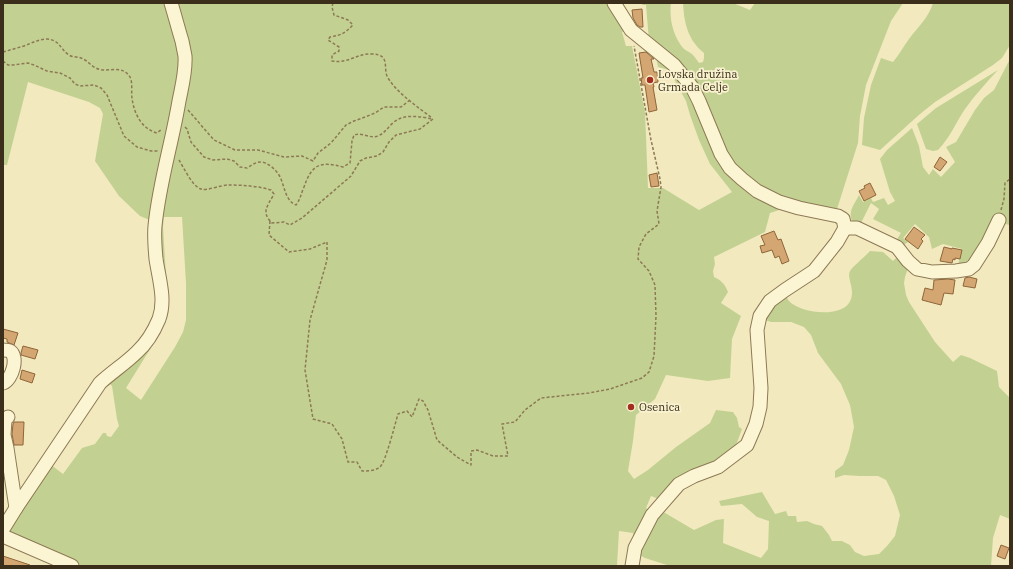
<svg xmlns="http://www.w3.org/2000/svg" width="1013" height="569" font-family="'IBM Plex Serif',serif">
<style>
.green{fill:#c2d192;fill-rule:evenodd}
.building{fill:#d4a671;stroke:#8e6539}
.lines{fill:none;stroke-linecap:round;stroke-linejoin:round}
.minor-casing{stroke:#8d7955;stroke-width:15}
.path{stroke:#8d7955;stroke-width:1.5;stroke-dasharray:3 2;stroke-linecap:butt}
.minor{stroke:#fcf5d3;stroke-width:13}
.poi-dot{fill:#a22e1f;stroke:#f9f2cf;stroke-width:1.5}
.labels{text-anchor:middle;stroke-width:3.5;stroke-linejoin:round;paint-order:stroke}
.poi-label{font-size:11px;fill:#3b2e1b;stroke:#f9f2cf;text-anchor:start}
</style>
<rect width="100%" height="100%" fill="#f2e9bf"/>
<g class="green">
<polygon points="3,3 167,3 182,65 152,221 140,216 119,196 95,161 103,114 100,108 89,102 28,82 7,165 3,165"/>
<path d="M 174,3 L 611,3 L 626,30 L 622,32 L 626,46 L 632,46 L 645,112 L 648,188 L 663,188 L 699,210 L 732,192 L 710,164 L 699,140 L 690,115 L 686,101 L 669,70 L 658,67 L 655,51 L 678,72 L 719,153 L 787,210 L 779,210 L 770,213 L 765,232 L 714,257 L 715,264 L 713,271 L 714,277 C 721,280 725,284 728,292 L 721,303 L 741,316 L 732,339 L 730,378 L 708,381 L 666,375 L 655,399 L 636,415 L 633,441 L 628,471 L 634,479 L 648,470 L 676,447 L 710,423 L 716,410 L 733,412 L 737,418 L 739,427 L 742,429 L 735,448 L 659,499 L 651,496 L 646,508 L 652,512 L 633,542 L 633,533 L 619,531 L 617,566 L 82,566 L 6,531 L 50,464 L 63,474 L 82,448 L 95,444 L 103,433 L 106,433 L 107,436 L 111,437 L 119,426 L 117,419 L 112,386 L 107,381 L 156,334 L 157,241 L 187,75 ZM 164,217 L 182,217 L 186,283 L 186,320 L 183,332 L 175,347 L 141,400 L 126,388 L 160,333 L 166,318 L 168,308 L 163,227 Z"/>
<path d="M 643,3 L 671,3 C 669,18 673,36 683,48 C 686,51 690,52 693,55 C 695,57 697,60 699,63 L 703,62 L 704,58 L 704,53 C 688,40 684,23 683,3 L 733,3 L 750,10 L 755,3 L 903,3 L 891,21 L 866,85 L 860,116 L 858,143 L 837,209 L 822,210 L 766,193 L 729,161 L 701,98 L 649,41 L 646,5 L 642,5 Z"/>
<path d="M 933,3 L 1010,3 L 1010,45 L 1002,58 L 993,65 L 935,102 L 920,114 L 880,150 L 862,145 L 864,118 L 871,85 L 881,58 L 893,62 C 899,55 903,47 909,39 C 918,27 929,17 933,3 Z"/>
<path d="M 1010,59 L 1010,225 L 1005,224 L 996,242 L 990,251 L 957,269 L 962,249 L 943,244 L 932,249 L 929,237 L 915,224 L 903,238 L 908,242 L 901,247 L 853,223 C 847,212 854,205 859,195 L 863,202 L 871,198 L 873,202 L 884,198 L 888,205 L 895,201 L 890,192 L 880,159 L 887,150 L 912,128 L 919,146 L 923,167 L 929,175 L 933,169 L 941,177 L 955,162 L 946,147 L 956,142 L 975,110 L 984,98 L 994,90 ZM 871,203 L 879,209 L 873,219 L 901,233 L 896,241 L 861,223 Z"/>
<path d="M 998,70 C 986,83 975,95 965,109 C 956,122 950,138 938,150 L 933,151 L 926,149 L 917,124 L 936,108 Z"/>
<path d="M 870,251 L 883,252 L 893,261 L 899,255 L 908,268 L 905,277 L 904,283 L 906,295 L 909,302 L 935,342 L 953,362 L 961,355 L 970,358 L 997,371 L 999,387 L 1010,398 L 1009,402 L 1010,403 L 1010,519 L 1000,515 L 993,538 L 991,566 L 670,566 L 645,558 L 637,554 L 660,510 L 694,530 L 716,520 L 724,519 L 723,543 L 761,558 L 768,549 L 769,521 L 757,517 L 742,504 L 721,506 L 719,501 L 762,492 L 775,514 L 786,511 L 788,516 L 796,516 L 797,522 L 807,521 L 814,524 L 822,526 L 829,535 L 832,541 L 842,541 L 850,545 L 855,552 L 864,556 L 879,554 L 887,546 L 895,536 L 900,515 L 894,496 L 886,480 L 878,476 L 859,476 L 844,475 L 835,478 L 835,471 L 843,465 L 849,450 L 854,427 L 850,405 L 841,384 L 818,353 L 811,335 L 804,327 L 791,322 L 771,322 L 762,319 L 785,292 C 786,295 787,299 789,301 C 800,313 839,318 849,303 C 857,291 846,278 850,271 C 853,266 866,256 870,251 Z"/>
</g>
<g class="building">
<polygon points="642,9 643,27 640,27 637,25 633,18 632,10"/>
<polygon points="646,52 654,59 651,59 654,72 657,72 658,82 653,83 654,87 653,87 657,110 649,112 645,85 642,85 641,78 643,78 639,53"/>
<polygon points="940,157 947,162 940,171 934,167"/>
<polygon points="657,173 659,186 651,187 649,175"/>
<polygon points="870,183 876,195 864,201 859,191 865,188 864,186"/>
<polygon points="914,227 925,235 921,239 923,241 918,249 905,239"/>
<polygon points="774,231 778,240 781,239 789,261 782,264 779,256 775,258 772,250 762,253 760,246 765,245 761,236"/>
<polygon points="944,247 952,249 952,248 962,250 960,259 955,258 955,260 953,259 952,263 940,261"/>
<polygon points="969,277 977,279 975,288 963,286 965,278"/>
<polygon points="948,279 955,280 953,294 944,293 941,305 922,300 925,288 933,290 934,280"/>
<polygon points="3,329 18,333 14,345 7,342 7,339 3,338"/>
<polygon points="23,346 38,350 35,359 21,355 21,353"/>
<polygon points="22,370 35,374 32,383 20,379"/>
<polygon points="14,422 24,422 23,445 14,445 12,434 13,424"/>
<polygon points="1001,545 1009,548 1005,559 997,556"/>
<polygon points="3,556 30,565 30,566 3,566"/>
</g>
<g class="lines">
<g class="minor-casing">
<g id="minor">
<polyline points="614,3 631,30 674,65 692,87 699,101 721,154 730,168 742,179 757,191 779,202 799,208 838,216 843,219 845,228 837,242 814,271 785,290 770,301 760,316 757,330 761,388 760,407 756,424 747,445 718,467 694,476 679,484 652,515 635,548 632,566"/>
<polyline points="845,228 857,228 897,247 908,261 917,269 932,272 956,271 969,269 974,265 988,243 999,220"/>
<path d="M 3,350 C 5,350 8,350 10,351 C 19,357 12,380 3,383"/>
<polyline points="8,417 5,420 4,435 7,448 16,508"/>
<path d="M 3,529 L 16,508 L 100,383 C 112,372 126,363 137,352 C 147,343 154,331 159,319 C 166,300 159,279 156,259 C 155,248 154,237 155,226 C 159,184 172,143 179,101 C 182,86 186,71 185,56 C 184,51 183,46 182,41 C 178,28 175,16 171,3"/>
<polyline points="3,536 72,566"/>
</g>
</g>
<g class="path">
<path d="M 333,3 L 332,7 L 334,15 L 348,20 L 353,25 C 345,33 342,35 330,37 L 328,40 L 339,47 L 339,51 L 332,55 L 332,61 C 348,64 358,53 371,54 C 392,54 382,69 388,78 C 398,94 418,107 432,118"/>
<path d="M 3,52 C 10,50 17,48 24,46 C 32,43 39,39 47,39 C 60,40 60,49 69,55 C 73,58 79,56 83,59 C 88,61 91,66 96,68 C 106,74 121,63 130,77 C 133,83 131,92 132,98 C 134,114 142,129 157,133 L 162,129"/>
<polyline points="3,61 8,65 13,65 28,63 34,65 47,71 60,73 70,78 75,84 80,86 94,85 101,88 107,95 124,136 137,147 151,151 158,151"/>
<polyline points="188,110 194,117 214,140 235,150 258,150 284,157 302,156 313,161 318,153 331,143 346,125 354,121 365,117 375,113 384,107 401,107 410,100"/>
<path d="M 185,127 L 187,129 L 191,142 L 204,157 L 213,160 L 227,159 L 234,161 L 240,167 L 247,168 C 255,163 260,159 269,165 C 274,168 279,174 281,179 C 285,189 286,201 296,205 C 300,200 301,194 304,187 C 312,164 320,161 343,167 L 350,163 L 352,141 L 354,135 C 362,132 370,139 378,136 C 385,133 388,127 394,122 C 405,113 421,117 433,119"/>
<path d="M 179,160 C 184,168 192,186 201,189 C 207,191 221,185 228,185 C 243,185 258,186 271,190 L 274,194 C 267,207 261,212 272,223 L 284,222 L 290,225 L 302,218 L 351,176 L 360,161 L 366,158 L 377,156 L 383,152 L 389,142 L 396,135 L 420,129 L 433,119"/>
<polyline points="1001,210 1004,199 1005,183 1010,179"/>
<path d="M 270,221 L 269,235 L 289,252 L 310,249 L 327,242 L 327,260 L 310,320 L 305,370 L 313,419 L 332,424 L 342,439 L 348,462 L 357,462 L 362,471 C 368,471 375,471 380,467 C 386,461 395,424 398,414 L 407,411 L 412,417 L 419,399 L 423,401 L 428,410 L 437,440 L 457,457 L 471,465 L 471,451 L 477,450 L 493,456 L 508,456 L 502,424 L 515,422 L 525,410 L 541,398 L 589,393 L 610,389 L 642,378 L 649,372 L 654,356 L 656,316 L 655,285 L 649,271 L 638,259 L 639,247 L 646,234 L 659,224 L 657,211 L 661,187 L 660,179 L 651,140 L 634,46"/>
</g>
<use href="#minor" class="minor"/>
</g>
<g class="poi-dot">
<circle cx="650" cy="80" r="4"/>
<circle cx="631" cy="407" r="4"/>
</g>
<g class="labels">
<g class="poi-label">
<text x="658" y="78">Lovska družina<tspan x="658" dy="13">Grmada Celje</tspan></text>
<text x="639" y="411">Osenica</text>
</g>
</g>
<rect width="1013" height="569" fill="none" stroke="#3b2e1b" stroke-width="8"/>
</svg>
